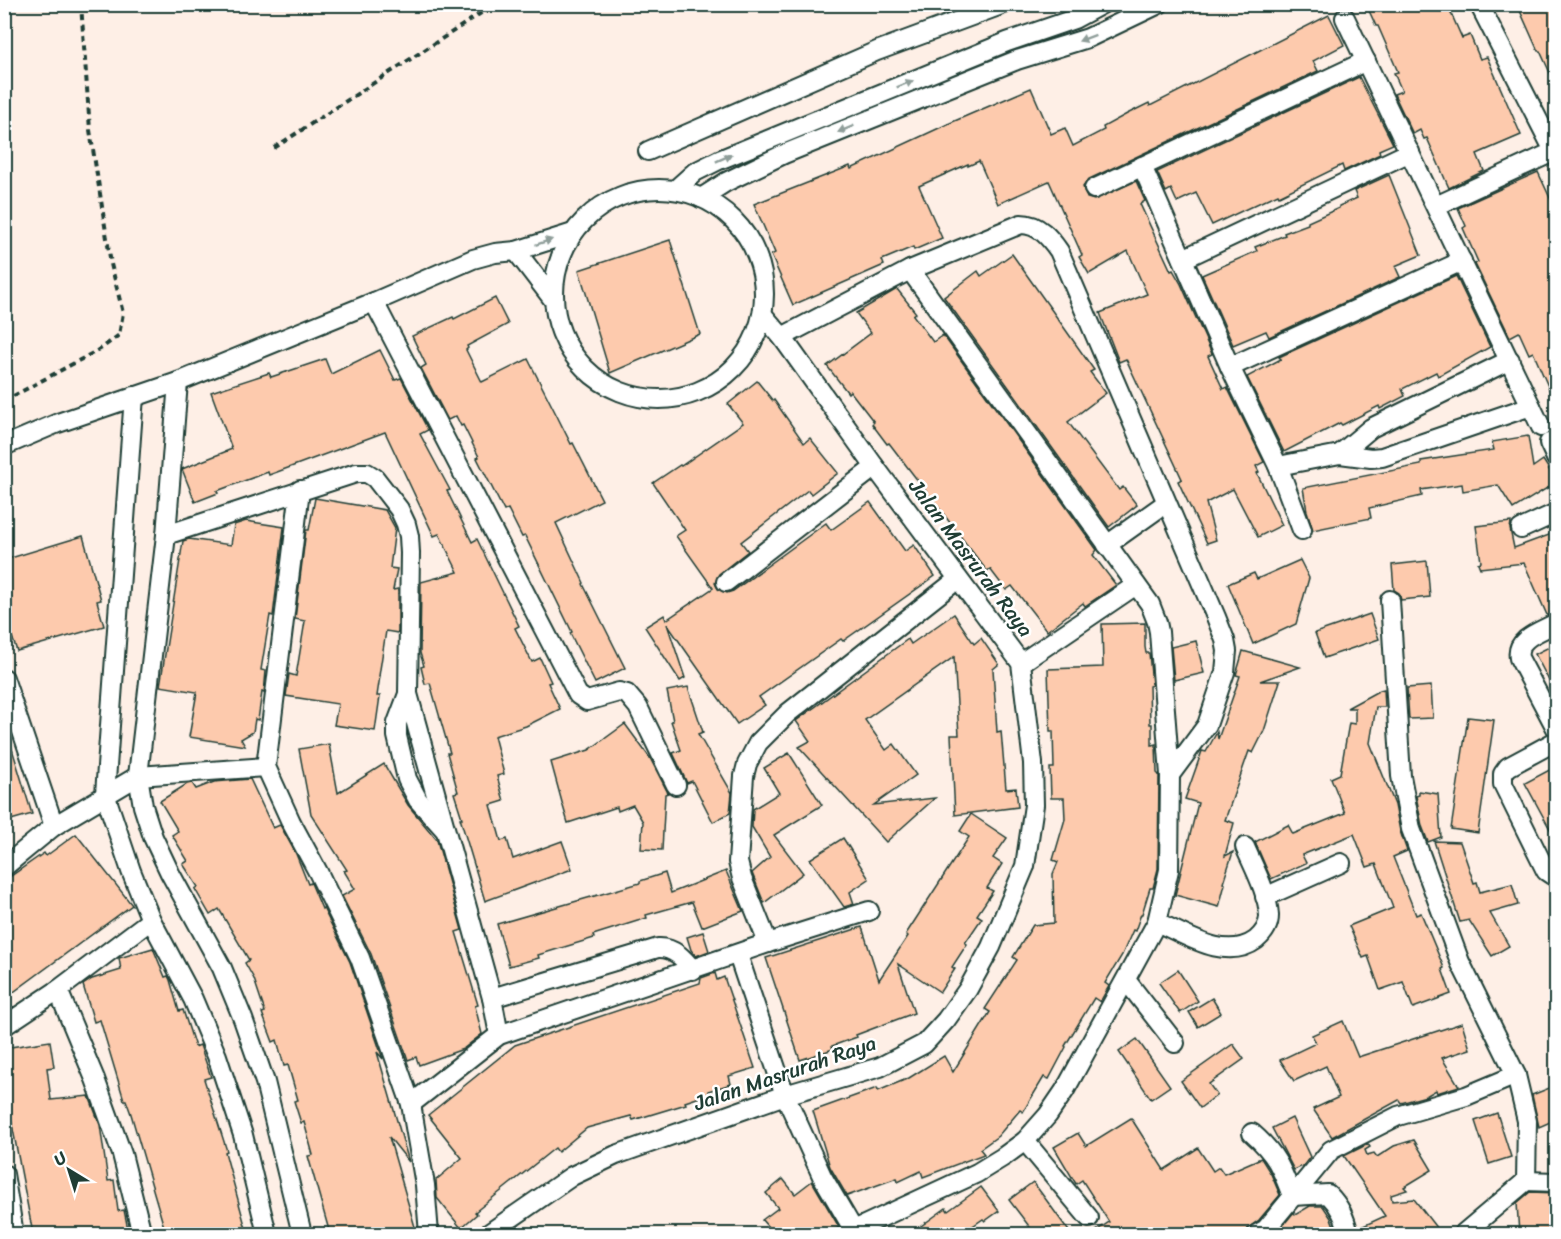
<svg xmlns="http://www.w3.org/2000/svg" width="1561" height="1239" font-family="Sriracha,sans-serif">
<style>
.building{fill:#fdcaad;stroke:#1f3d34;stroke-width:1.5}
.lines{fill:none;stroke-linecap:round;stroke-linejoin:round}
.minor-casing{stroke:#1f3d34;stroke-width:22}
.path{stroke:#1f3d34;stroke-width:4;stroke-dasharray:6 4.5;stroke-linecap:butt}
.minor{stroke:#fff;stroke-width:18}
.oneway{fill:#8f9e9a}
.labels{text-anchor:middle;stroke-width:5;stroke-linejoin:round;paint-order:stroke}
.street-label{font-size:21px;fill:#1f3d34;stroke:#fff}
</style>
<rect width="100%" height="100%" fill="#feefe6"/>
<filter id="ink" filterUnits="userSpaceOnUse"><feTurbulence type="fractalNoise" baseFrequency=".0167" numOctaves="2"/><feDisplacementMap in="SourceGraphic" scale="12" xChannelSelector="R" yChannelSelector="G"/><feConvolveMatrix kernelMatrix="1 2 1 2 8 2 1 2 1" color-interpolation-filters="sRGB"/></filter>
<g filter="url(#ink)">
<g class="building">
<polygon points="1366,4 1447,4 1462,38 1470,35 1480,59 1487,57 1521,135 1477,154 1484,171 1449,188 1427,138 1424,139 1420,130 1413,134 1394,94 1402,91 1394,73 1398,72 1378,26 1376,26"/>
<polygon points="1517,4 1557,4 1557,88 1540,51 1538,51"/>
<polygon points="1329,15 1344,45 1313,61 1318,71 1089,179 1083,187 1087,198 1094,200 1136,181 1145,201 1140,204 1171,271 1173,270 1181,284 1212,354 1208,356 1223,389 1227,387 1264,462 1256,466 1259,472 1257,473 1282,525 1258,537 1233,489 1206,503 1216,540 1207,543 1178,481 1182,479 1126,359 1119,362 1100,313 1147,294 1143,285 1128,251 1089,274 1079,257 1082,255 1049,181 998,204 979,161 968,166 968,164 919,186 942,238 914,250 913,247 882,260 884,265 793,305 771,255 775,253 754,204 850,166 851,169 950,123 1031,88 1051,134 1065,128 1073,146 1104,130 1103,127 1127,114 1149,103 1150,106"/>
<polygon points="1359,77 1393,144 1379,150 1380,154 1344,171 1342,165 1279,196 1278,194 1212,225 1196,193 1177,202 1171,189 1166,192 1157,172"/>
<polygon points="1538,172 1557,213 1557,407 1533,352 1529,354 1519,332 1510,337 1475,264 1478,262 1463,228 1466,226 1458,208"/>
<polygon points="1389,175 1421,255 1395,266 1400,277 1269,337 1266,331 1233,345 1202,275 1257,251 1255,247 1285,235 1284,233 1308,224 1308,222 1339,208 1339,206 1357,198 1354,191"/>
<polygon points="670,240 700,334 610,373 579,270"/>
<polygon points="1012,254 1094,370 1090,372 1106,393 1068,422 1119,490 1123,487 1137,505 1109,527 944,297 978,271 981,276"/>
<polygon points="1456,276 1490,347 1438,376 1436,372 1402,389 1405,396 1380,409 1379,406 1342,425 1340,423 1284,452 1247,377 1281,359 1279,357"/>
<polygon points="897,289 916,313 913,315 933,342 943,335 1097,550 1093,555 1116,585 1085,606 1083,603 1047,631 1012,586 1006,590 990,569 987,571 889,443 887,444 872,424 874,422 850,391 848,393 827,366 871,333 856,313"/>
<polygon points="495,298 508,324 467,346 468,348 466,350 482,382 528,359 556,414 571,444 573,443 602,500 556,523 584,583 583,584 625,668 595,683 570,633 572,632 525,536 522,537 508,509 504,511 477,458 479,457 463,425 461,426 456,416 448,420 421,368 426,365 412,336 453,317 454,319"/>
<polygon points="380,350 395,380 401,378 428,430 420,434 450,490 447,491 472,542 477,539 519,626 515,628 532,662 540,658 551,682 548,683 560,709 526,726 494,736 504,774 497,776 504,801 491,805 501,841 507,839 513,859 562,841 572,869 485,901 460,818 462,818 454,793 458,792 447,753 450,753 430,683 425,684 421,667 424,666 420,653 421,582 458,572 439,534 434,536 385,432 269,475 268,472 217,491 218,493 195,502 182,469 232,449 211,392 269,373 271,377 325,359 331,374"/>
<polygon points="757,381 773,401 774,400 804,443 810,438 838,473 811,494 808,490 741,542 748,551 719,574 715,583 718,589 727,593 733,591 826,523 831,530 870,502 905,551 914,545 935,576 843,641 841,639 759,697 765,705 737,724 667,624 685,678 680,681 645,627 664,615 666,620 713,588 676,536 685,530 653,483 680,465 681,466 743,423 728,404"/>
<polygon points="1528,436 1533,467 1543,460 1557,482 1513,509 1498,485 1463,491 1462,484 1421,490 1422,496 1369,508 1371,518 1313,530 1307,511 1303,488 1421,465 1421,461 1494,450 1492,442"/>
<polygon points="315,498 385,510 395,528 390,568 397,569 393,590 398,589 398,633 386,631 379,676 380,676 377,696 380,696 375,731 334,725 338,704 286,696 289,674 296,676 305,621 295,619 306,530 309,530"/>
<polygon points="246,521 284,527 273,616 270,615 261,670 266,671 264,693 262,692 258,720 255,719 253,732 241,739 245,746 189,737 197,692 160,686 183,541 189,539 231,545 234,525"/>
<polygon points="1511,522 1510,529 1514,548 1557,532 1557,612 1547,615 1524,563 1480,568 1478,563 1481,562 1476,526"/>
<polygon points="83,536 101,600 97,601 104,626 17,651 4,614 4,560"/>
<polygon points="1300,560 1309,578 1296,624 1253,644 1228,584 1254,573 1257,579"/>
<polygon points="1427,561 1430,597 1401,600 1399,593 1394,590 1392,565"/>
<polygon points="954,614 974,644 981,638 999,664 993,669 997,732 1001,731 1006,789 1016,788 1018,807 955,815 951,735 959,735 954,657 865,720 886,750 894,744 916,775 874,805 935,798 886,842 799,747 810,741 796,721 908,639 911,644"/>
<polygon points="1370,614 1379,639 1324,658 1315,633"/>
<polygon points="1145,623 1145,647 1146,653 1149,653 1152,685 1149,686 1150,724 1152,724 1152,745 1156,744 1157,773 1159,775 1158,869 1153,888 1150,888 1142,914 1141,914 1135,931 1133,930 1122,955 1105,983 1109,986 1100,1002 1094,998 1065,1046 1066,1047 1049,1079 1044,1077 1023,1112 1020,1110 998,1136 980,1149 984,1154 923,1177 921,1171 898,1182 897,1178 847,1196 830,1167 813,1111 877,1088 878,1091 909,1078 944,1056 953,1072 990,1012 985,1009 1017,960 1013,957 1033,925 1054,923 1053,874 1058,862 1053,860 1065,819 1064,798 1051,798 1050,768 1054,768 1053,731 1050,731 1048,669 1103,667 1102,624"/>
<polygon points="1196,641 1204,673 1174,680 1171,647"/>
<polygon points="1557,643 1557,696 1535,654"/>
<polygon points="1243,651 1300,667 1260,681 1280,681 1264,731 1253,753 1249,751 1225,820 1234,823 1225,856 1233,852 1223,883 1225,884 1219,907 1175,895 1198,803 1185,799 1202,751 1206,752 1217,732 1218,739 1240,676 1236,675"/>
<polygon points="1431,686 1433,718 1409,719 1407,688"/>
<polygon points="688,687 703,732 698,734 732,793 730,813 713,822 692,781 687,783 673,753 681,750 671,721 673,721 667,691"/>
<polygon points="1384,689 1385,707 1376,707 1370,743 1395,805 1400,831 1407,851 1393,857 1416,915 1421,913 1444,968 1442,969 1451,994 1413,1008 1403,982 1380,990 1368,956 1363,958 1349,926 1393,908 1376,864 1367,867 1354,834 1302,855 1306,863 1271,879 1255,842 1288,825 1293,834 1345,813 1331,778 1340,774 1349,723 1355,724 1355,708 1347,708 1380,690"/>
<polygon points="1468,717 1494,720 1478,833 1451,829"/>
<polygon points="625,724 650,758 668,793 665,794 662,850 641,849 643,822 633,805 618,811 617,807 568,823 563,806 551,762 589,750"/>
<polygon points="4,739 9,739 32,814 4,822"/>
<polygon points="329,744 338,793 384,764 408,805 437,840 462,930 456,932 478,1005 475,1006 482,1034 463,1049 419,1065 416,1057 408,1060 371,954 342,896 355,889 344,871 347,870 311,814 299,749"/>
<polygon points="789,753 822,805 774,835 803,873 764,903 752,873 770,857 752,827 753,809 779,793 764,768"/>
<polygon points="1557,766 1557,842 1525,783"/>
<polygon points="250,779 273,828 280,825 296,854 308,884 311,883 322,909 323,908 350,962 383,1059 377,1052 409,1162 389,1137 417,1234 330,1234 308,1156 313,1155 304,1122 301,1123 294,1101 298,1100 288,1065 284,1066 277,1040 273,1042 262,1013 265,1012 254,979 245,963 249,960 219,909 210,915 195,889 198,887 183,864 188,861 172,835 178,831 160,801 187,784 192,783 196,789 214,782"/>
<polygon points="1419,791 1438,794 1441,837 1428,842 1422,826 1416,796 1419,795"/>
<polygon points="971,814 1007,838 993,858 1002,864 987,888 993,891 977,915 982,918 965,943 967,944 952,967 955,969 940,992 898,964 914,1013 856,1035 857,1037 832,1046 833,1049 800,1060 766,958 862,927 879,980 908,936 906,934 969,837 960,831"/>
<polygon points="76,834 132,905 4,999 4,881 44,853 46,856"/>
<polygon points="843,838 869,879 850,892 854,904 844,907 810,859"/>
<polygon points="1434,841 1460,842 1474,883 1477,882 1480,892 1512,884 1518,905 1490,913 1509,946 1492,956 1469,920 1460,922"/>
<polygon points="726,871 743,911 702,927 692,902 646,915 647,918 593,935 594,938 538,955 539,958 509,966 497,924 640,883 640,881 665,873 671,893"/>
<polygon points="703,932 709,951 696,956 691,950 687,937"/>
<polygon points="153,948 165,977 168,976 170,980 179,1011 183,1010 195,1047 200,1045 211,1077 204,1079 227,1151 225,1152 246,1229 228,1234 166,1234 131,1114 126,1100 124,1100 100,1020 94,1022 83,985 92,979 121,970 119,958"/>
<polygon points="1178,970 1198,1001 1180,1013 1159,983"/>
<polygon points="715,973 717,980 724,977 755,1068 729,1076 731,1084 708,1091 709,1094 685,1102 686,1104 633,1120 631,1116 587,1128 558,1152 555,1148 475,1212 477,1214 461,1228 437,1198 436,1180 462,1158 428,1115 515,1045 700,983 701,978"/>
<polygon points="1212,998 1221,1013 1198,1027 1189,1012"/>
<polygon points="1343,1021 1358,1057 1462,1023 1470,1049 1442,1058 1459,1086 1437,1093 1436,1090 1426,1096 1401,1103 1399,1100 1332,1137 1313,1109 1339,1097 1326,1066 1294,1081 1280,1060 1316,1043 1312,1035"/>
<polygon points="1137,1039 1170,1086 1151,1099 1119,1052"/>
<polygon points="50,1041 54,1067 47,1068 51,1100 89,1096 100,1125 108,1181 114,1180 118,1211 124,1210 129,1234 33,1234 8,1103 4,1104 4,1048"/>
<polygon points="1233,1044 1244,1059 1209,1084 1217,1095 1200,1108 1181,1081"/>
<polygon points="1557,1085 1557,1119 1539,1127 1532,1095"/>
<polygon points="1497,1113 1511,1157 1489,1164 1475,1121"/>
<polygon points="1131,1118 1164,1170 1198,1148 1213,1171 1219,1167 1224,1174 1261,1158 1271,1174 1280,1195 1259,1220 1248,1228 1246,1234 1092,1234 1109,1222 1082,1180 1076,1184 1054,1147 1078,1133 1086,1146"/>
<polygon points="1292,1118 1310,1157 1303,1166 1294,1170 1272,1128"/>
<polygon points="1414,1140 1432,1170 1404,1187 1407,1190 1391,1195 1392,1201 1414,1199 1441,1234 1360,1234 1359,1228 1385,1216 1344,1156 1368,1144 1370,1147 1365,1150 1367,1155 1374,1153 1377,1157 1394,1146"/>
<polygon points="783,1179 795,1194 812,1181 839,1227 829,1234 774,1234 762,1220 778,1208 766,1193"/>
<polygon points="1033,1182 1047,1201 1071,1234 1035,1234 1009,1200"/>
<polygon points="981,1187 999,1211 985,1221 983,1219 961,1234 910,1234 946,1208 948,1211"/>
<polygon points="1530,1192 1557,1193 1557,1234 1519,1234 1517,1203"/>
<polygon points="1310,1206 1323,1206 1331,1218 1337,1234 1276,1234 1294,1212 1295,1215"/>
</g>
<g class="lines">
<g class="minor-casing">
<g id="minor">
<polyline points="1479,4 1556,155"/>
<polyline points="1345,18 1541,427"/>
<polyline points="648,151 877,51 1004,4"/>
<polyline points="1142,166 1230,367 1278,466 1302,530"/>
<circle cx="659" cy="294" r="105"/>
<polyline points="676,189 695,172 719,160 1007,42 1074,19 1102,4"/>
<polyline points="1094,189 1366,61"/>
<polyline points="701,198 726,182 784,154 1017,60 1088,38 1159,4"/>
<polyline points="1436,206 1555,151"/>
<polyline points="516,251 552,298"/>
<polyline points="1183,259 1410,152"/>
<polyline points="910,270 1150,604 1157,622 1159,632 1170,775"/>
<polyline points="374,302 578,695 587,701 619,692 627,694 638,707 676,785"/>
<path d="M 782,337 L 910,270 L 1021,224 C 1039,224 1050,238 1059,251 L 1216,617 L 1225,640 L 1227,651 L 1225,672 L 1207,725 L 1170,775 L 1169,870 L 1157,922 L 1065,1090 L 1048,1115 L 1025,1141 L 1003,1157 L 977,1173 L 854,1230"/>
<polyline points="1230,367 1462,261"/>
<polyline points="134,396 105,794 131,871 151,920 193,999 217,1056 243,1135 267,1234"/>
<polyline points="1549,443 1556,458"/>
<polyline points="4,446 58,423 178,382"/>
<polyline points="1340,454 1371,428 1510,360"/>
<polyline points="1278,466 1340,454 1371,458 1382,457 1531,406"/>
<polyline points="300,490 266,767 291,822 318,872 360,958 411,1104 425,1185 429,1234"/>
<polyline points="1521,529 1556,513"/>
<polyline points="166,535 356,473 367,473 375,478 399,509 406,524 409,536 410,553 408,694 492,998 499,1035"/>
<polyline points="1107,545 1166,503"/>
<polyline points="726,582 875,467"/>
<polyline points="1390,600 1401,776 1411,829 1460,962 1516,1075 1527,1121 1526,1181 1463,1234"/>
<path d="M 1556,623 C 1542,631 1515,638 1519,658 L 1556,728"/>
<polyline points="1021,663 1136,585"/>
<polyline points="4,678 54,826"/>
<polyline points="408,694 397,723 397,736 407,779 418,800 444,829"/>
<polyline points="1556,741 1508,767 1503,774 1503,784 1546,871 1552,875 1556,875"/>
<polyline points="4,867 54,826 138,776 266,767"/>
<polyline points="1265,897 1341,863"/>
<path d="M 1157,922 C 1186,935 1226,962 1256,940 C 1263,934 1269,926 1269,916 C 1268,893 1254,868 1245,847"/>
<polyline points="768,943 742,878 738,862 744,776 747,764 758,743 788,713 958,579"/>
<polyline points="738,955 785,1095 822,1176 856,1234"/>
<polyline points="1126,980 1175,1043"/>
<polyline points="58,990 95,1079 122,1154 142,1234"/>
<path d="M 492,998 L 658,948 C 674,947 684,959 693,970"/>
<polyline points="4,1026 58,990 151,920"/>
<polyline points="411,1104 499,1035 768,943 869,911"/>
<path d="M 1252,1133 C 1276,1154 1281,1167 1292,1196 L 1328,1194 C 1340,1206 1345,1218 1349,1234"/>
<polyline points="1025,1141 1089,1218"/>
<polyline points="4,1174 14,1234"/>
<polyline points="1526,1181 1556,1182"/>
<polyline points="302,1234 265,1082 243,1019 222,968 170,873 153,837 143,806 138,776 166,535 178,382 374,302 473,259 495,253 516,251 573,233"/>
<polyline points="488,1234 572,1176 616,1155 785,1095 880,1067 924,1044 946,1020 968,989 991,947 1025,866 1034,805 1033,763 1021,663 875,467 782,337 763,315"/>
<polyline points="1257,1234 1266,1229 1331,1150 1398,1116 1466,1096 1516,1075"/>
</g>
</g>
<g class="path">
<polyline points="274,148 495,4"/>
<polyline points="4,401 102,348 119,335 123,313 111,264 90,130 81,4"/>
</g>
<use href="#minor" class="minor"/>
</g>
<defs><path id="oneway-solid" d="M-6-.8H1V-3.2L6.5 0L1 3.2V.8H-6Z" transform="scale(1.5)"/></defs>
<g class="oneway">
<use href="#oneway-solid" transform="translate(1087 38) rotate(159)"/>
<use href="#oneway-solid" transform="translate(905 84) rotate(-22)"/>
<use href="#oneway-solid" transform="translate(846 129) rotate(158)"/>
<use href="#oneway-solid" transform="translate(724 158) rotate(-24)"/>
<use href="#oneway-solid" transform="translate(544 242) rotate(-18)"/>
</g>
</g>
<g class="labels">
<g class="street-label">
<text transform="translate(971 558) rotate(53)" y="7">Jalan Masrurah Raya</text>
<text transform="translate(785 1073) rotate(-19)" y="7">Jalan Masrurah Raya</text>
</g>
</g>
<rect width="1561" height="1239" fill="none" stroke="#fff" stroke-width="24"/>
<rect x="12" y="12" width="1537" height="1215" fill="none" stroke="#1f3d34" stroke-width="2" filter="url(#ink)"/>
<g transform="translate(69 1170) rotate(322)" stroke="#ffffff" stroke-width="4.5" paint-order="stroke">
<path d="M0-4.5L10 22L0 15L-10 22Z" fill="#1f3d34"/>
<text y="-9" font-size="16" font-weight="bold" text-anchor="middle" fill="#1f3d34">U</text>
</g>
</svg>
